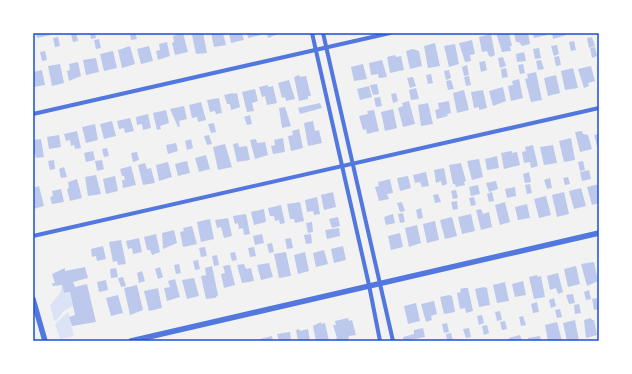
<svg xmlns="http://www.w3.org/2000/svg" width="632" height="374" font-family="Rubik,sans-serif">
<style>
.green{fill:#dbe4f7}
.building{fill:#bdc9ec}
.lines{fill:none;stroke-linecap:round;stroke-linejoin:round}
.minor{stroke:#5277de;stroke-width:4}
.tertiary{stroke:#5277de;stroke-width:5.5}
.neatline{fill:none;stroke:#1d4ed8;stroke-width:1.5}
</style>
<rect width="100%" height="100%" fill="#f2f2f2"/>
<g class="green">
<polygon points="62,285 64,293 70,292 73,306 64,311 56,321 54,320 50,305 60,293"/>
<polygon points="68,312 74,336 60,339 55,324"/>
</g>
<g class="building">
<polygon points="36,33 49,33 50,35 37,38"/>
<polygon points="75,33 76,33 78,41 73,42 71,34"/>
<polygon points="90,33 95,33 96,38 91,39"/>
<polygon points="130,33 135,33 137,39 131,40"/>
<polygon points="183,33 188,52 175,55 172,43 174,42 173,36"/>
<polygon points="203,33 207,53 196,54 192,35"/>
<polygon points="211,33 223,33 226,45 214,47"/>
<polygon points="229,33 242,33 244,40 231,43"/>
<polygon points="247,33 261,33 261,35 248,38"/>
<polygon points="267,33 278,33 278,34 268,38"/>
<polygon points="496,33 509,33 512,46 510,46 511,51 502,52"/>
<polygon points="514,33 528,33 530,44 522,46 519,42 516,42"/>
<polygon points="533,33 546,33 547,35 534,38"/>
<polygon points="552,33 566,33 566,35 553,39"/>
<polygon points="491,34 495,55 491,57 489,56 487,51 482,52 479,37"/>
<polygon points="58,37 60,46 55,47 53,38"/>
<polygon points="592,37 595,46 589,48 587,38"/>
<polygon points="99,39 101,48 96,49 94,40"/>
<polygon points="472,40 475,54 470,55 471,61 465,62 459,43"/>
<polygon points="574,41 576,50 571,51 569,42"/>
<polygon points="167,42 170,56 158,60 156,51 160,50 159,44"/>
<polygon points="435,43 440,66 428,68 424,46"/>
<polygon points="455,44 459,64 449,67 444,46"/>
<polygon points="557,45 559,54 554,56 551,46"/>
<polygon points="130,46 135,64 122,68 118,50"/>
<polygon points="149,46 153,61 141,64 137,49"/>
<polygon points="595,47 597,56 592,58 590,48"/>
<polygon points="539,48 541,58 535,59 533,49"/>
<polygon points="413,49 419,51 422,66 410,69 406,51"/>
<polygon points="45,51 47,60 42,61 40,52"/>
<polygon points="113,51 117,68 104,71 100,54"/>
<polygon points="524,52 526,61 517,62 516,54"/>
<polygon points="395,55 396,57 401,56 404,70 390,73 387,57"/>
<polygon points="559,56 561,65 556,66 554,57"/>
<polygon points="503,57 506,66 500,68 498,58"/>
<polygon points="96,58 99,72 86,75 83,60"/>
<polygon points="382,60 387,77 379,78 378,74 371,75 369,63"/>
<polygon points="541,60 544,69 538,70 536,61"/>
<polygon points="485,61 487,70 481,72 479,62"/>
<polygon points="78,62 81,76 69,81 67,71 70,70 69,64"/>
<polygon points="60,64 64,83 52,86 48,66"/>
<polygon points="363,64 367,79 354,81 351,67"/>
<polygon points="523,64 525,73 520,74 518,65"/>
<polygon points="467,65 469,75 464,76 462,67"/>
<polygon points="591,66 595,81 588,83 589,86 584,88 578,69"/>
<polygon points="506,68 508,77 502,78 501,69"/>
<polygon points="573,68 578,88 565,90 561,71"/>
<polygon points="42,70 45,85 33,87 33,72"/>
<polygon points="449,70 451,78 446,80 444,71"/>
<polygon points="536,72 542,100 531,102 525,79 528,78 527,74"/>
<polygon points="431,74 433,83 428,84 426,75"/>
<polygon points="299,75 300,77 306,76 311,96 308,96 308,99 299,101 294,77"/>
<polygon points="556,75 560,93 548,96 544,78"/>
<polygon points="469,76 471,85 466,86 464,77"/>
<polygon points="413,77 416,86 410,88 407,78"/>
<polygon points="519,79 523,98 511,101 508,86 513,85 512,81"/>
<polygon points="289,80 295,99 286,101 285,97 282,98 278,83"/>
<polygon points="451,80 454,89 448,90 446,81"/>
<polygon points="377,84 379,94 373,95 370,85"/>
<polygon points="268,85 268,87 273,86 277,103 267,105 265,96 262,97 259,87"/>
<polygon points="369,86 372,97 360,100 357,89"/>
<polygon points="503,87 506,101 493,106 489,91"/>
<polygon points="416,88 419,99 411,100 409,90"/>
<polygon points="255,89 258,101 252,103 254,111 247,112 242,92"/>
<polygon points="464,90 469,110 457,113 453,93"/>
<polygon points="483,90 487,108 479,110 479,107 474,108 471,92"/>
<polygon points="233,93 233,94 237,93 240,107 231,110 230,104 227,104 224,95"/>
<polygon points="396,93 398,101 393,103 391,94"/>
<polygon points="380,97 382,106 376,107 374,98"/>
<polygon points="219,98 222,113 216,114 215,111 210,112 207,100"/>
<polygon points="409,101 415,124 403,127 398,108 403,106 402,103"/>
<polygon points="449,101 451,113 447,114 448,116 437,119 435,110 439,109 438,103"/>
<polygon points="201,102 206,120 198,122 197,117 192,118 189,105"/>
<polygon points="320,103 322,108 300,114 298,108"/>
<polygon points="428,103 433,124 421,126 418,105"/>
<polygon points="184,106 187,119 179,121 180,126 178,127 170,109"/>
<polygon points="285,107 291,126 282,128 279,108"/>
<polygon points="393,109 397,128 385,131 381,112"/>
<polygon points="166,110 169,123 160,126 161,129 157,130 153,113"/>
<polygon points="374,110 379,131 367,134 366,129 363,130 359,116 368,114 367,111"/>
<polygon points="148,114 151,128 143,130 142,124 137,125 136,117"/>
<polygon points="250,115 252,124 247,125 244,117"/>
<polygon points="130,118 134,131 125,133 124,128 119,129 117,121"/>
<polygon points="112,121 116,136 104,139 100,124"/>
<polygon points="313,121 315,131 319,130 322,143 308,146 304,123"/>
<polygon points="214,123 216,132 211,133 208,124"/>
<polygon points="95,124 98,140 86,143 82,127"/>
<polygon points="299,129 303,148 291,151 288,136 293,135 292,131"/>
<polygon points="77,131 81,148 75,149 74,145 71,146 70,140 66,141 64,134"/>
<polygon points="582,131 583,134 588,135 592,149 580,152 575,132"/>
<polygon points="599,134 599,146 597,146 594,135"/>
<polygon points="59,135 61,147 49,149 47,137"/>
<polygon points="209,135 212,144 207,145 204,136"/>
<polygon points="283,138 285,152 273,154 271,146 275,145 274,140"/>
<polygon points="571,138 575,160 564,162 559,141"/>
<polygon points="41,139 44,157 36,158 35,154 33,154 33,140"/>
<polygon points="191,139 193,148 187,150 185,141"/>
<polygon points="256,139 257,143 265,142 268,155 255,159 250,140"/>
<polygon points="176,143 178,151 168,154 166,145"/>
<polygon points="238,143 239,147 247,146 250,160 237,162 233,144"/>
<polygon points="225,144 232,167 218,170 213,147"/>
<polygon points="533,145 538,166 531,168 530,162 524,163 522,152 526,151 525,147"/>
<polygon points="553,145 557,163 544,165 540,147"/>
<polygon points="107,148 109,156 104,157 102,149"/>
<polygon points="93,151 95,160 86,162 84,153"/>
<polygon points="512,151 512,153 517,152 520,165 504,169 501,153"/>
<polygon points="137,152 139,160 133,162 131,153"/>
<polygon points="206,155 210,169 199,172 195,158"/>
<polygon points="497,156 499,168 487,170 485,159"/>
<polygon points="479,159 483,177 472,180 467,161"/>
<polygon points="54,160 55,169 50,170 48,161"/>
<polygon points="102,160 104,169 97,171 95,161"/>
<polygon points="187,161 190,173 178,176 175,164"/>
<polygon points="583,161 585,170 580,171 578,162"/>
<polygon points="168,162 172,177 159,181 156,165"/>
<polygon points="145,163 147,169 151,168 155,183 143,185 138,165"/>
<polygon points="461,163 466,181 464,182 465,185 456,187 455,184 453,184 449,165"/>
<polygon points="131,166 136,185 123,188 122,180 125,180 124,176 122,176 120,169"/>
<polygon points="64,167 67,177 61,178 59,169"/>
<polygon points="444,168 447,184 442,186 441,181 436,183 434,170"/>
<polygon points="589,170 591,179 582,181 580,172"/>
<polygon points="426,172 429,186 422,187 420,182 415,183 413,175"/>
<polygon points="529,172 531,182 525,183 523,174"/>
<polygon points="96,175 101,194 88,196 85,177"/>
<polygon points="115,176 118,191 106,194 103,179"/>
<polygon points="408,176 411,188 400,191 397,178"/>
<polygon points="568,177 570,184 565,185 563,178"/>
<polygon points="550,178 552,188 547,189 544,180"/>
<polygon points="77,179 82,198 70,201 67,189 69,188 68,182"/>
<polygon points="390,179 393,193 387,194 389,199 379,201 375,187 379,186 378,182"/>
<polygon points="496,181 498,189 489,192 486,183"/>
<polygon points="530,184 532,193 527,194 525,185"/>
<polygon points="599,184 599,203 592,205 587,187"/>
<polygon points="478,185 480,194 471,196 469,187"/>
<polygon points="39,186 44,206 33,209 33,194 35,194 33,188"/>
<polygon points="515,187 516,196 507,198 505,189"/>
<polygon points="581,188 586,206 574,209 569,191"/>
<polygon points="61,189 64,202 52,204 50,197 53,196 52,191"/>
<polygon points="456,190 458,198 453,199 451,191"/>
<polygon points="333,192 336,207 324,210 321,195"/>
<polygon points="492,192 494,201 489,202 487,194"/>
<polygon points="564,192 569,214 557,217 552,195"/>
<polygon points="438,194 441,202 435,203 433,195"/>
<polygon points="546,196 551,215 539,218 534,199"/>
<polygon points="317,197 320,214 314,215 313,211 307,212 305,200"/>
<polygon points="474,197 476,205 471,206 469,198"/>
<polygon points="457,201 458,209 453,210 451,202"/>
<polygon points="300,202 304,221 295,223 294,219 290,219 287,204"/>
<polygon points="402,202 405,211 400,212 397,203"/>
<polygon points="505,202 510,222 500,225 495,205"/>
<polygon points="527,204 530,218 518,220 515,207"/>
<polygon points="281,205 285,223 280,224 279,220 275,221 274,216 270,216 268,208"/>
<polygon points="421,208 423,218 418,219 416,210"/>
<polygon points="264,209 266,222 254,225 251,212"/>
<polygon points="481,209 483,214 489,212 492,227 481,230 476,210"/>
<polygon points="403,213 405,222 400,223 398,214"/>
<polygon points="246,214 250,234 244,235 243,228 239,229 238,223 235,224 233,216"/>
<polygon points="393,214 395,223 386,225 384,217"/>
<polygon points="471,214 475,231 462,234 458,217"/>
<polygon points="338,217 340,226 332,228 329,219"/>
<polygon points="452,217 457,236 445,239 440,220"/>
<polygon points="228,218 232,236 224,238 221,227 217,228 215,220"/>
<polygon points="210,219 214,239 201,242 197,222"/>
<polygon points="435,221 439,240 427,243 423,224"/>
<polygon points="312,222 313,232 308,233 306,223"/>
<polygon points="417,225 421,243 409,247 405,228"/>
<polygon points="192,226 197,244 183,247 180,232 184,231 183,228"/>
<polygon points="339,228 340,236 327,239 325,230"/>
<polygon points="174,230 177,243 163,249 162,233"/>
<polygon points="400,233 403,247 391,250 388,236"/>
<polygon points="156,234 160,252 152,255 150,250 147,250 144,237"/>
<polygon points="262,234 264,243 255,245 253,236"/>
<polygon points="311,234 312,243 306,244 304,235"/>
<polygon points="139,238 142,252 133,254 132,248 128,249 126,241"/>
<polygon points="291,238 293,248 287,249 285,239"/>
<polygon points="121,240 126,264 118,265 117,261 113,262 109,242"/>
<polygon points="272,243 274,252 269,253 267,244"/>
<polygon points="103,246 106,259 97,261 96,256 92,257 91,249"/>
<polygon points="343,246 346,260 334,263 331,249"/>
<polygon points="205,247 207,256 201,257 199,248"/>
<polygon points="254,247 256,256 250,257 248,248"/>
<polygon points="324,250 328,264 316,267 313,253"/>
<polygon points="235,252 237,260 232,261 230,253"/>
<polygon points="286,252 291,276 279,278 274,254"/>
<polygon points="305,252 309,271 298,274 294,255"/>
<polygon points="217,255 219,265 214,266 212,256"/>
<polygon points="198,260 200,269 195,270 193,261"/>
<polygon points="594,262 598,281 587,286 581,264"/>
<polygon points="269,263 273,277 261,280 257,265"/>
<polygon points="179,264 181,273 176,274 174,265"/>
<polygon points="244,264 246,269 251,268 254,281 242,283 237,265"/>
<polygon points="230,265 235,285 224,288 221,274 225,273 223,266"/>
<polygon points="212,266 218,295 215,298 206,299 201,276 206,275 205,268"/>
<polygon points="576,266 580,284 568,287 564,269"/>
<polygon points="85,267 88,278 73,282 75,287 87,284 96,322 72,326 69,317 75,315 70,292 64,293 62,285 53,286 52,283 55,283 52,274 65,268 65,271"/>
<polygon points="160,267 163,277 158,279 155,269"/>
<polygon points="116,268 118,277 111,278 110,269"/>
<polygon points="142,271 145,281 139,283 137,273"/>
<polygon points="558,273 563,292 558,294 556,288 550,290 547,276"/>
<polygon points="537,275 538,277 541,276 545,297 534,299 529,277"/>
<polygon points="123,277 126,286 121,287 118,278"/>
<polygon points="194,278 199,296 187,299 182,280"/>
<polygon points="175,279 180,297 167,301 164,288 170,287 168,281"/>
<polygon points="106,280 108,290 99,292 97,282"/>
<polygon points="523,281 526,295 515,297 512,284"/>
<polygon points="505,282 509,301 497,303 493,285"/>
<polygon points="137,285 143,310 130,315 124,288"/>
<polygon points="484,287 487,288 490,305 479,307 475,289"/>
<polygon points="158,288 162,308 149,311 144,291"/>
<polygon points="464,288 468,288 473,311 466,313 465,308 460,309 457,293 461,292 460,289"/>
<polygon points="589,290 591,299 586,300 584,292"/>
<polygon points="573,294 575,303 569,304 566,295"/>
<polygon points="118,295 123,313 111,316 106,298"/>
<polygon points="449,295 452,296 455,312 444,314 440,297"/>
<polygon points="554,298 556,306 551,308 549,300"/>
<polygon points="597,298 599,309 594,310 592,299"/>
<polygon points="434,301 437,314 431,316 432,320 426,322 421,304"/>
<polygon points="537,302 539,312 533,313 531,304"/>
<polygon points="416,303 420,321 408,324 404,306"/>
<polygon points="579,304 581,313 575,314 574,305"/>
<polygon points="560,309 562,317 557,318 555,310"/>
<polygon points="500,311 502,320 497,321 495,312"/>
<polygon points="482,315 484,323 479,325 477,316"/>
<polygon points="523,316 526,325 521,326 519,317"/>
<polygon points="348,318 349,321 352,320 356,335 349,336 348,341 334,341 337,338 333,325 336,325 335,321"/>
<polygon points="591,318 592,320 594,320 597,335 586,338 584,320"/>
<polygon points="575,320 579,341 567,341 563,323"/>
<polygon points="505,321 507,329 502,330 500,322"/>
<polygon points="321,322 321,324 325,323 329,341 316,341 313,326"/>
<polygon points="557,322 562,341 548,341 545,325"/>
<polygon points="447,323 449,332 444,333 442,324"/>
<polygon points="487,325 489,333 484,335 482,326"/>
<polygon points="423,328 425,337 404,341 403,337 414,334 414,330"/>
<polygon points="469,328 471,337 466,338 463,329"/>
<polygon points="299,329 300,331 308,329 310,341 298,341 296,330"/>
<polygon points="290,332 291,341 279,341 277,334"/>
<polygon points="451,333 453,341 447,341 446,334"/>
<polygon points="520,335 522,341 509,341 509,338"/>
<polygon points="272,336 273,341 260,341 260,339"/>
<polygon points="540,336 541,341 528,341 528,338"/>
</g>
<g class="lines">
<g class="minor">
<polyline points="312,33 369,285 380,341"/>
<polyline points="323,33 393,341"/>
<polyline points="33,114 390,33"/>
<polyline points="33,236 599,108"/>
</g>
<g class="tertiary">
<polyline points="33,299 45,341"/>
<polyline points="131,341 599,233"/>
</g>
</g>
<rect width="632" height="374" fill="none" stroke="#ffffff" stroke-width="68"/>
<rect x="34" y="34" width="564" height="306" class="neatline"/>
</svg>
